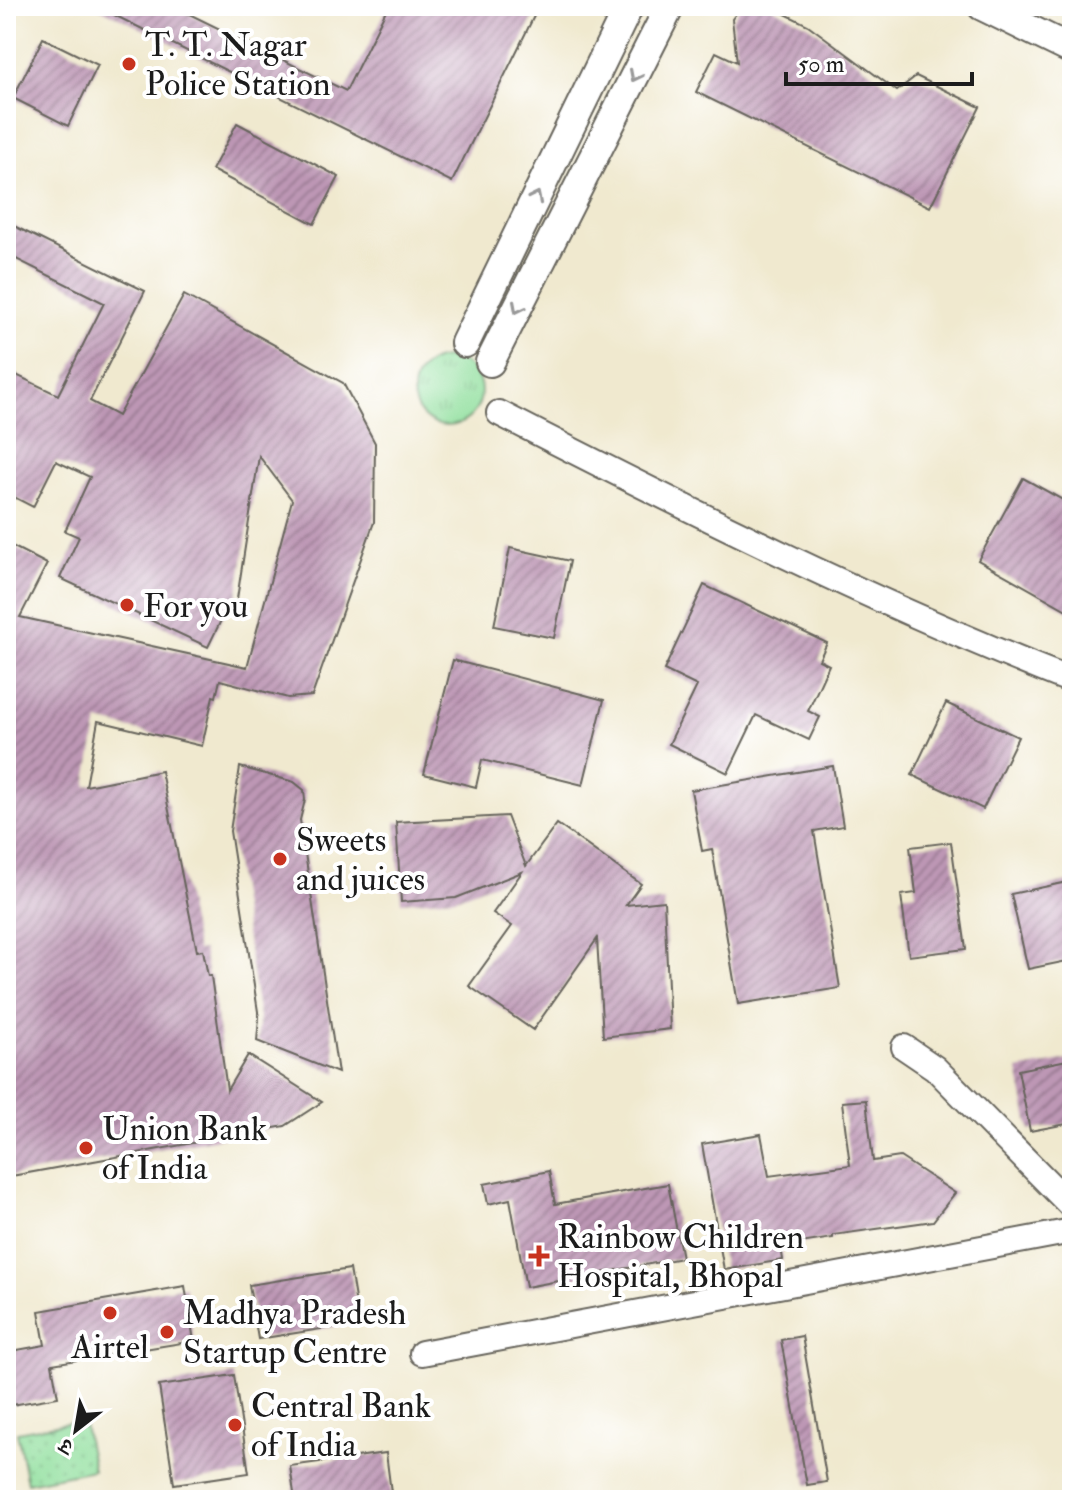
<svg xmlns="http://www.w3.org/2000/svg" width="1078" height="1506" font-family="'IM FELL Double Pica','Noto Serif Devanagari',serif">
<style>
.grass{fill:url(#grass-tufts);stroke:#567e5c;stroke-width:2}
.park{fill:url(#park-dots);stroke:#567e5c;stroke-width:2}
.building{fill:url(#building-hatch)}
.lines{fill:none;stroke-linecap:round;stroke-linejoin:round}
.minor-casing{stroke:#66645b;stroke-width:28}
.tertiary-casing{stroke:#66645b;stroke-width:32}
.minor{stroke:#fff;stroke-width:24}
.tertiary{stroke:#fff;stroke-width:28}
.oneway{stroke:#999}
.poi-dot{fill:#c8321e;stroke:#fff;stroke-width:3}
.labels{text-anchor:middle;stroke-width:8;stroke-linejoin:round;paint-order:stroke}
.poi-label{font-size:34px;fill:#1c1c1c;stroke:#fff;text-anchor:start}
</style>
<defs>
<pattern id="grass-tufts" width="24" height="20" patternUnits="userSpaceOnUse" patternTransform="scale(2)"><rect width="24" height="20" fill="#90df9d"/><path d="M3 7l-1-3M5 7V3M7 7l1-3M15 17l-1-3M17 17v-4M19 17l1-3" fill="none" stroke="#7cbf87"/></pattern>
<pattern id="park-dots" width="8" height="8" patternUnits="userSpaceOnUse" patternTransform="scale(2)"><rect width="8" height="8" fill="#90df9d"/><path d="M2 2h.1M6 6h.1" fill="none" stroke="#7cbf87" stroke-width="1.8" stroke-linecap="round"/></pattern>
<pattern id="building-hatch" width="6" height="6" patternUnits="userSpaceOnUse" patternTransform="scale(2)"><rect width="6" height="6" fill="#bd97b5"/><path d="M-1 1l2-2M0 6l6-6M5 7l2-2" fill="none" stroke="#997a92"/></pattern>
</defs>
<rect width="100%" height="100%" fill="#fff"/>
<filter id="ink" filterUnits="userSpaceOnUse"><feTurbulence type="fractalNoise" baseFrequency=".0125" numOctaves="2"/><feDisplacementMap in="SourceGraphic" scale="16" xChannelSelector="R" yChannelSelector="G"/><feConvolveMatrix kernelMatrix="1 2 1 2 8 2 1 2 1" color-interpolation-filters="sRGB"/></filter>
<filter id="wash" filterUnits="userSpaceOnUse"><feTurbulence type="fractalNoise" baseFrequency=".006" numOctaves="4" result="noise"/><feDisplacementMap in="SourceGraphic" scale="32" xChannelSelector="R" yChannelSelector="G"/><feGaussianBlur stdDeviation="1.8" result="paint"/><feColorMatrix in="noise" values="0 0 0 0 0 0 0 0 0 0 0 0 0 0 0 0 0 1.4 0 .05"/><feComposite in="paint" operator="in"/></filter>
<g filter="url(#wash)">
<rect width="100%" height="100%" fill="#f0e9cf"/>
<circle class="grass" cx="447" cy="392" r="34"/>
<polygon class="park" points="83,1420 93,1470 27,1483 17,1432"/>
<g id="blocks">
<g class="building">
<polygon points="96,6 173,6 346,91 388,6 539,6 452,182"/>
<polygon points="742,6 769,6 808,25 897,91 916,76 980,107 930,207 696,92 716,52 737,62 732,19"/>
<polygon points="43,38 98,65 68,126 13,98"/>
<polygon points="237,123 339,177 314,224 212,170"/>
<polygon points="6,222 145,291 90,401 118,416 184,295 343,383 375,443 374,522 312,696 288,698 220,680 216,697 213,696 202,746 98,721 86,786 161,771 197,951 203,950 208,976 211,976 227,1090 248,1055 322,1102 285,1126 6,1177 6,543 47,564 20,617 247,667 292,500 259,456 235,612 227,608 208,647 60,578 79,537 65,531 90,477 56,461 33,507 6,493 6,370 58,395 104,303 6,254"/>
<polygon points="1023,478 1072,505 1072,613 978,560"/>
<polygon points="510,548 570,561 554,638 494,626"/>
<polygon points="704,585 827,643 819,660 829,665 808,711 820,717 809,740 756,715 728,773 669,744 697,686 664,670"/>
<polygon points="453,660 604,700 583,785 482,760 476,787 424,774"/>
<polygon points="946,703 1018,737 983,809 912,775"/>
<polygon points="833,766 843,826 814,831 840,988 738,1004 712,849 702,851 691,790"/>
<polygon points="240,767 294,782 304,790 305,800 300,820 338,1073 257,1041 259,1018 230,831"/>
<polygon points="507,816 526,866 557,824 641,884 626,905 664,901 670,1029 603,1037 597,939 533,1030 469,986 512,926 493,913 522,872 456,898 401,902 396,822"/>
<polygon points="951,842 966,949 909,956 901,895 916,893 910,847"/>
<polygon points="1072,881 1072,960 1028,969 1011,894"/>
<polygon points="1072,1059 1072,1123 1030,1131 1018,1070"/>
<polygon points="866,1100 873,1161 900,1157 955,1193 933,1221 833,1235 833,1238 781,1246 783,1260 724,1270 702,1144 761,1134 769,1176 850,1165 842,1102"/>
<polygon points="549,1171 555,1204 668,1184 682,1258 526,1287 510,1199 488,1204 484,1184"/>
<polygon points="350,1269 359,1323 258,1339 249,1285"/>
<polygon points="185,1286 194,1341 52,1364 58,1397 6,1406 6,1352 45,1345 39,1311"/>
<polygon points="802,1336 827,1482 807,1485 781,1340"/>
<polygon points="234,1375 249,1473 174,1484 159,1386"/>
<polygon points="386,1453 392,1500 295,1500 290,1466"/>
</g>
</g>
</g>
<g filter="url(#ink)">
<use href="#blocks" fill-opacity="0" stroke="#66645b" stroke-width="2"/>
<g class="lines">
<g class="minor-casing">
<g id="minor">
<path d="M 499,413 C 686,509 876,604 1072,681"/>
<polyline points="904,1047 935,1068 1072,1207"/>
<polyline points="422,1353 1072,1231"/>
</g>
</g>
<g class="tertiary-casing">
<g id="tertiary">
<polyline points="982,6 1072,50"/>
<polyline points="465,343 629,6"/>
<polyline points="490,362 670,6"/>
</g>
</g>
<use href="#minor" class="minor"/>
<use href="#tertiary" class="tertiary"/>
</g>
<defs><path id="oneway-chevron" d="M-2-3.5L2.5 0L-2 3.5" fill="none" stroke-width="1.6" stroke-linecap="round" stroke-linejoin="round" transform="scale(2)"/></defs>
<g class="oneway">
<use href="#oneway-chevron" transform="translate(635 76) rotate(117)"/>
<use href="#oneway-chevron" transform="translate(536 197) rotate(-64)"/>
<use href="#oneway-chevron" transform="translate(518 308) rotate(117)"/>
</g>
</g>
<g class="poi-dot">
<circle cx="129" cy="64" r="8"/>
<circle cx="127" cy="605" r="8"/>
<circle cx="280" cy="859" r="8"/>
<circle cx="86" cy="1148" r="8"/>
<path d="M535 1244h8v8h8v8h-8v8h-8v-8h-8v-8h8z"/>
<circle cx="110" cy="1313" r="8"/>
<circle cx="167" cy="1332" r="8"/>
<circle cx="235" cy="1425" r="8"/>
</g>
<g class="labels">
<g class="poi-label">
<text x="145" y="56">T. T. Nagar<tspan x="145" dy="39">Police Station</tspan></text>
<text x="143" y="617">For you</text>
<text x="296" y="851">Sweets<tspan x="296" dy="39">and juices</tspan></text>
<text x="102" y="1140">Union Bank<tspan x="102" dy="39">of India</tspan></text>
<text x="557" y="1248">Rainbow Children<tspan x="557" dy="39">Hospital, Bhopal</tspan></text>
<text x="183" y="1324">Madhya Pradesh<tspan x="183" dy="39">Startup Centre</tspan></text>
<text x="110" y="1358" text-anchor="middle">Airtel</text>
<text x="251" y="1417">Central Bank<tspan x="251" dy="39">of India</tspan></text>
</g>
</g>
<rect width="1078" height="1506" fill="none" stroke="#fff" stroke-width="32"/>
<g transform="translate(76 1430) rotate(211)" stroke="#ffffff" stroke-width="6" paint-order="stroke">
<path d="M0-6L14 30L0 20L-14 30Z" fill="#1c1c1c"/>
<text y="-12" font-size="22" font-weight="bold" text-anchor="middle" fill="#1c1c1c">उ</text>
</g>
<path d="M786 72v12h186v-12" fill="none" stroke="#1c1c1c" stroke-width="4"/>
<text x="798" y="72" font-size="24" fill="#1c1c1c" stroke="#ffffff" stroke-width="6" paint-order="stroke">50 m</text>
</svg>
